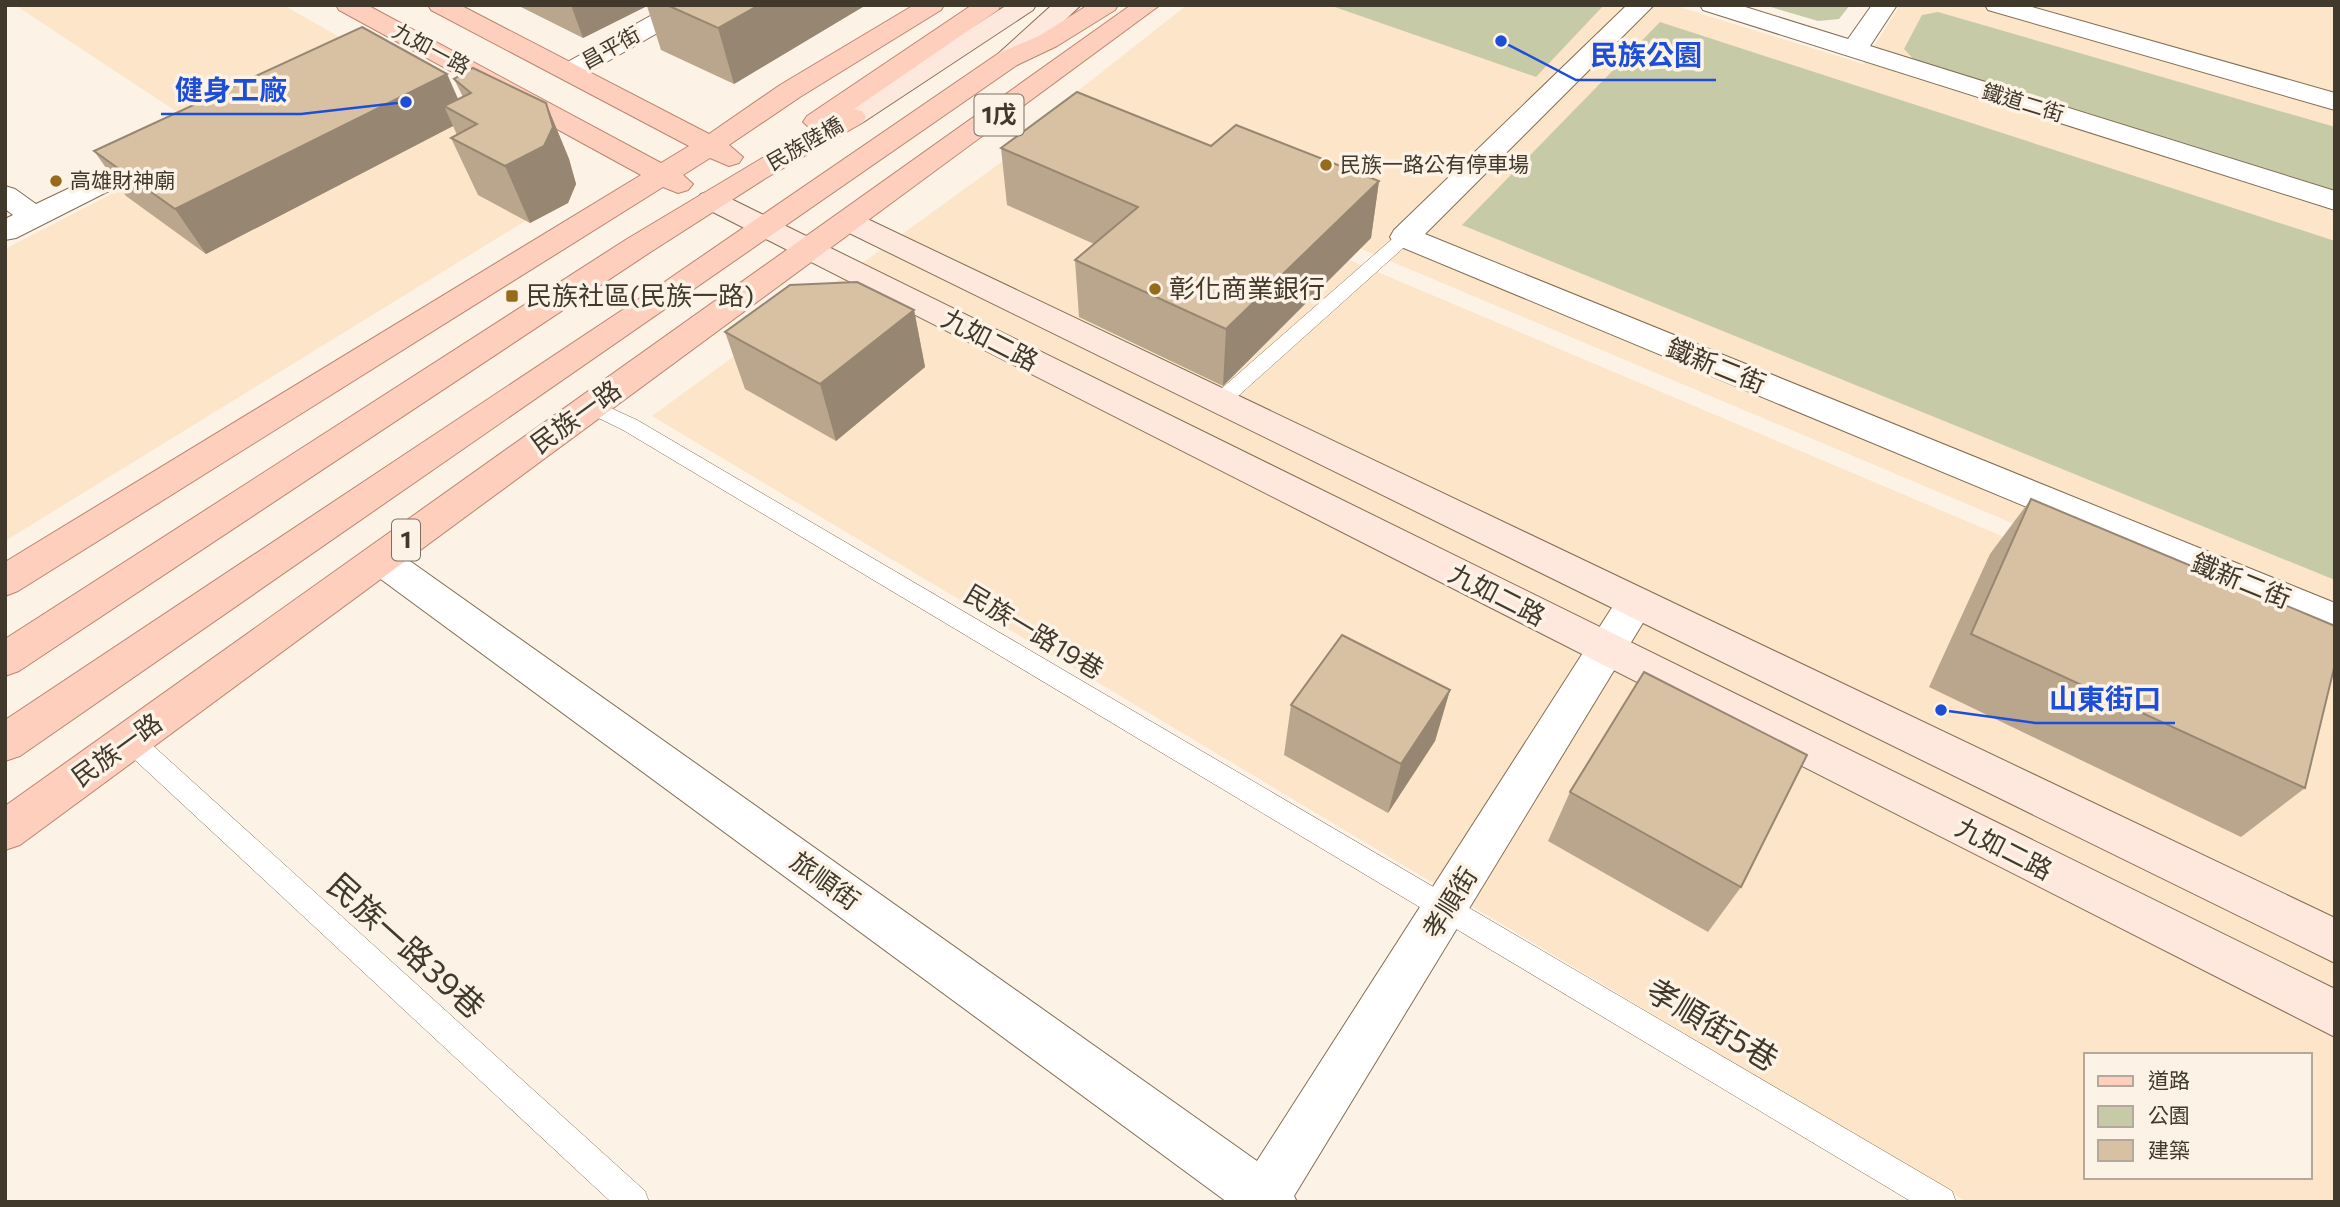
<svg xmlns="http://www.w3.org/2000/svg" width="2340" height="1207" font-family="Commissioner,'Noto Sans TC',sans-serif">
<style>
.built{fill:#fce5c8;fill-rule:evenodd}
.green{fill:#c6caa6}
.lines{fill:none;stroke-linecap:round;stroke-linejoin:round}
.lane-casing{stroke:#846e53;stroke-width:1}
.street-casing{stroke:#846e53;stroke-width:2}
.secondary-casing{stroke:#846e53;stroke-width:2}
.primary-casing{stroke:#bc866d;stroke-width:2}
.lane{fill:#fff;fill-rule:evenodd}
.street{fill:#fff;fill-rule:evenodd}
.secondary{fill:#fee7dd;fill-rule:evenodd}
.primary{fill:#fecfbc;fill-rule:evenodd}
.wall{fill:#baa68c}
.shaded-wall{fill:#978772}
.building{fill:#d8c1a3;stroke:#978772;stroke-width:2}
.poi-dot{fill:#976b19;stroke:#fcf2e6;stroke-width:2.5}
.labels{text-anchor:middle;stroke-width:7;stroke-linejoin:round;paint-order:stroke}
.far-street-label{font-size:21px;fill:#42392d;stroke:#fcf2e6}
.far-poi-label{font-size:21px;fill:#42392d;stroke:#fcf2e6;text-anchor:start}
.shield{fill:#fcf2e6;stroke:#7a7064;stroke-width:2}
.shield-label{font-size:24px;font-weight:bold;fill:#42392d}
.poi-label{font-size:26px;fill:#42392d;stroke:#fcf2e6;text-anchor:start}
.street-label{font-size:26px;fill:#42392d;stroke:#fcf2e6}
.near-street-label{font-size:32px;fill:#42392d;stroke:#fcf2e6}
.leader{fill:none;stroke:#1d4ed8;stroke-width:2.5}
.callout-dot{fill:#1d4ed8;stroke:#fcf2e6;stroke-width:2.5}
.callout-label{font-size:28px;text-anchor:middle;font-weight:bold;fill:#1d4ed8;stroke:#fcf2e6;stroke-width:7;stroke-linejoin:round;paint-order:stroke}
</style>
<rect width="100%" height="100%" fill="#fcf2e6"/>
<g class="built">
<polygon points="15,5 283,5 477,115 543,210 5,541 5,249 218,139"/>
<polygon points="1187,5 1673,5 1863,64 1900,5 2335,5 2335,659 1046,116"/>
<path d="M 1044,131 L 2335,677 L 2335,1202 L 1967,1202 L 652,416 ZM 2086,1055 L 2310,1055 L 2310,1177 L 2086,1177 Z"/>
</g>
<g class="green">
<polygon points="1329,5 1604,5 1536,77"/>
<polygon points="1764,5 1850,5 1839,19 1818,21"/>
<polygon points="1938,12 2335,127 2335,193 1918,64 1904,49 1922,15"/>
<polygon points="1660,22 2335,241 2335,580 1462,225"/>
</g>
<g class="lines">
<g class="lane-casing">
<g id="lane">
<polygon points="1405,231 1411,233 1414,237 1411,241 1227,406 1213,406 1210,401 1213,396 1399,233"/>
<polygon points="591,399 637,420 1952,1191 1956,1202 1912,1202 623,430 584,411 581,406 584,401"/>
<polygon points="130,730 139,733 645,1191 649,1202 611,1202 121,747 118,740 121,733"/>
</g>
</g>
<g class="street-casing">
<g id="street">
<polygon points="670,5 701,5 698,10 580,77 571,79 562,77 558,71 562,65"/>
<polygon points="1627,5 1654,5 1425,234 2335,603 2335,635 1394,244 1390,237 1394,230"/>
<polygon points="1700,5 1739,5 1848,39 1872,5 1897,5 1870,46 2335,191 2335,210 1703,10"/>
<polygon points="1985,5 2025,5 2335,93 2335,110 1988,10"/>
<polygon points="160,145 170,148 174,154 170,160 16,238 5,240 5,219 13,215 5,209 5,186 15,189 36,204"/>
<polygon points="380,545 393,549 1257,1161 1622,592 1636,588 1650,592 1655,603 1294,1196 1297,1202 1227,1202 367,569 361,559 367,549"/>
</g>
</g>
<g class="secondary-casing">
<g id="secondary">
<polygon points="1007,5 1036,5 1033,10 862,123 852,125 842,123 838,117 842,111"/>
<polygon points="1052,5 1081,5 1017,65 1008,67 999,65 995,59 999,53"/>
<polygon points="711,191 721,194 2335,989 2335,1037 701,206 696,200 701,194"/>
<polygon points="848,212 859,215 2335,918 2335,963 837,227 833,221 837,215"/>
</g>
</g>
<g class="primary-casing">
<g id="primary">
<polygon points="336,5 367,5 661,163 689,146 431,10 428,5 460,5 709,134 780,85 914,5 944,5 941,10 800,97 729,145 743,157 739,163 729,166 710,158 683,175 693,184 688,190 678,193 663,187 18,591 5,596 5,562 641,175 339,10"/>
<polygon points="972,5 1001,5 998,10 854,109 862,111 866,117 862,123 766,178 649,253 19,671 5,676 5,639 627,239 811,129 803,122 807,116"/>
<polygon points="1088,5 1118,5 1115,10 1057,46 1017,65 20,756 5,761 5,720 660,285 999,53 1039,36"/>
<polygon points="1131,5 1160,5 20,845 5,850 5,806"/>
</g>
</g>
<use href="#lane" class="lane"/>
<use href="#street" class="street"/>
<use href="#secondary" class="secondary"/>
<use href="#primary" class="primary"/>
</g>
<g class="wall">
<polygon points="517,5 866,5 734,84 661,50 647,6 583,38"/>
<polygon points="447,74 458,100 463,97 454,79 546,103 569,159 576,184 568,203 530,223 478,195 451,138 457,135 453,126 206,254 126,196 94,151"/>
<polygon points="1211,146 1379,181 1371,238 1223,386 1079,317 1075,260 1094,244 1007,205 1001,148"/>
<polygon points="914,310 925,367 836,441 745,389 725,332"/>
<polygon points="2031,499 2305,788 2241,837 1929,687 1990,554"/>
<polygon points="1450,690 1435,741 1388,813 1284,755 1291,705"/>
<polygon points="1570,792 1741,887 1708,932 1548,841"/>
</g>
<g class="shaded-wall">
<polygon points="571,5 646,5 647,6 583,38"/>
<polygon points="759,5 866,5 734,84 718,28"/>
<polygon points="447,74 467,119 444,106 453,126 206,254 175,209"/>
<polygon points="546,103 569,159 576,184 568,203 530,223 505,166"/>
<polygon points="1379,181 1371,238 1223,386 1226,329"/>
<polygon points="914,310 925,367 836,441 820,384"/>
<polygon points="1450,690 1435,741 1388,813 1401,764"/>
</g>
<g class="building">
<polygon points="667,5 759,5 718,28"/>
<polygon points="362,27 447,74 175,209 94,151"/>
<polygon points="473,68 546,103 553,127 544,146 505,166 451,138 477,124 444,106 471,93 454,79"/>
<polygon points="1077,92 1211,146 1236,125 1379,181 1226,329 1075,260 1138,207 1001,148"/>
<polygon points="857,282 914,310 820,384 725,332 790,285"/>
<polygon points="2031,499 2335,626 2335,664 2305,788 1971,634"/>
<polygon points="1342,635 1450,690 1401,764 1291,705"/>
<polygon points="1644,672 1807,755 1741,887 1570,792"/>
</g>
<g class="poi-dot">
<circle cx="1326" cy="165" r="7"/>
<circle cx="56" cy="181" r="7"/>
<circle cx="1155" cy="289" r="7"/>
<rect x="505" y="289" width="14" height="14" rx="3.5"/>
</g>
<g class="labels">
<g class="far-street-label">
<text transform="translate(611 48) rotate(-29)" y="7">昌平街</text>
<text transform="translate(431 49) rotate(28)" y="7">九如一路</text>
<text transform="translate(2023 103) rotate(17)" y="7">鐵道二街</text>
<text transform="translate(805 144) rotate(-30)" y="7">民族陸橋</text>
</g>
<g class="far-poi-label">
<text x="1340" y="172">民族一路公有停車場</text>
<text x="70" y="188">高雄財神廟</text>
</g>
<g class="shield">
<rect x="974.5" y="94.5" width="49" height="41" rx="5"/>
<rect x="392" y="519.5" width="28" height="41" rx="5"/>
</g>
<g class="shield-label">
<text x="999" y="123">1戊</text>
<text x="406" y="548">1</text>
</g>
<g class="poi-label">
<text x="1169" y="298">彰化商業銀行</text>
<text x="526" y="305">民族社區(民族一路)</text>
</g>
<g class="street-label">
<text transform="translate(990 340) rotate(27)" y="9">九如二路</text>
<text transform="translate(1716 366) rotate(22)" y="9">鐵新二街</text>
<text transform="translate(576 417) rotate(-36)" y="9">民族一路</text>
<text transform="translate(2241 581) rotate(22)" y="9">鐵新二街</text>
<text transform="translate(1497 595) rotate(27)" y="9">九如二路</text>
<text transform="translate(1034 632) rotate(31)" y="9">民族一路19巷</text>
<text transform="translate(117 750) rotate(-36)" y="9">民族一路</text>
<text transform="translate(2004 849) rotate(27)" y="9">九如二路</text>
<text transform="translate(825 881) rotate(36)" y="9">旅順街</text>
<text transform="translate(1450 903) rotate(-58)" y="9">孝順街</text>
</g>
<g class="near-street-label">
<text transform="translate(406 946) rotate(42)" y="11">民族一路39巷</text>
<text transform="translate(1712 1025) rotate(31)" y="11">孝順街5巷</text>
</g>
</g>
<path class="leader" d="M1501 41L1576 80H1716M406 102L301 114H161M1941 710L2035 723H2175"/>
<g class="callout-dot">
<circle cx="1501" cy="41" r="7"/>
<circle cx="406" cy="102" r="7"/>
<circle cx="1941" cy="710" r="7"/>
</g>
<g class="callout-label">
<text x="1646" y="65">民族公園</text>
<text x="231" y="100">健身工廠</text>
<text x="2105" y="709">山東街口</text>
</g>
<rect width="2340" height="1207" fill="none" stroke="#42392d" stroke-width="14"/>
<rect x="2084" y="1053" width="228" height="126" fill="#fcf2e6" stroke="#b2a89c" stroke-width="2"/>
<rect x="2098" y="1076" width="35" height="10" fill="#fecfbc" stroke="#b2a89c" stroke-width="2"/>
<text x="2148" y="1088" font-size="21" fill="#42392d">道路</text>
<rect x="2098" y="1106" width="35" height="21" fill="#c6caa6" stroke="#b2a89c" stroke-width="2"/>
<text x="2148" y="1123" font-size="21" fill="#42392d">公園</text>
<rect x="2098" y="1140" width="35" height="21" fill="#d8c1a3" stroke="#b2a89c" stroke-width="2"/>
<text x="2148" y="1158" font-size="21" fill="#42392d">建築</text>
</svg>
